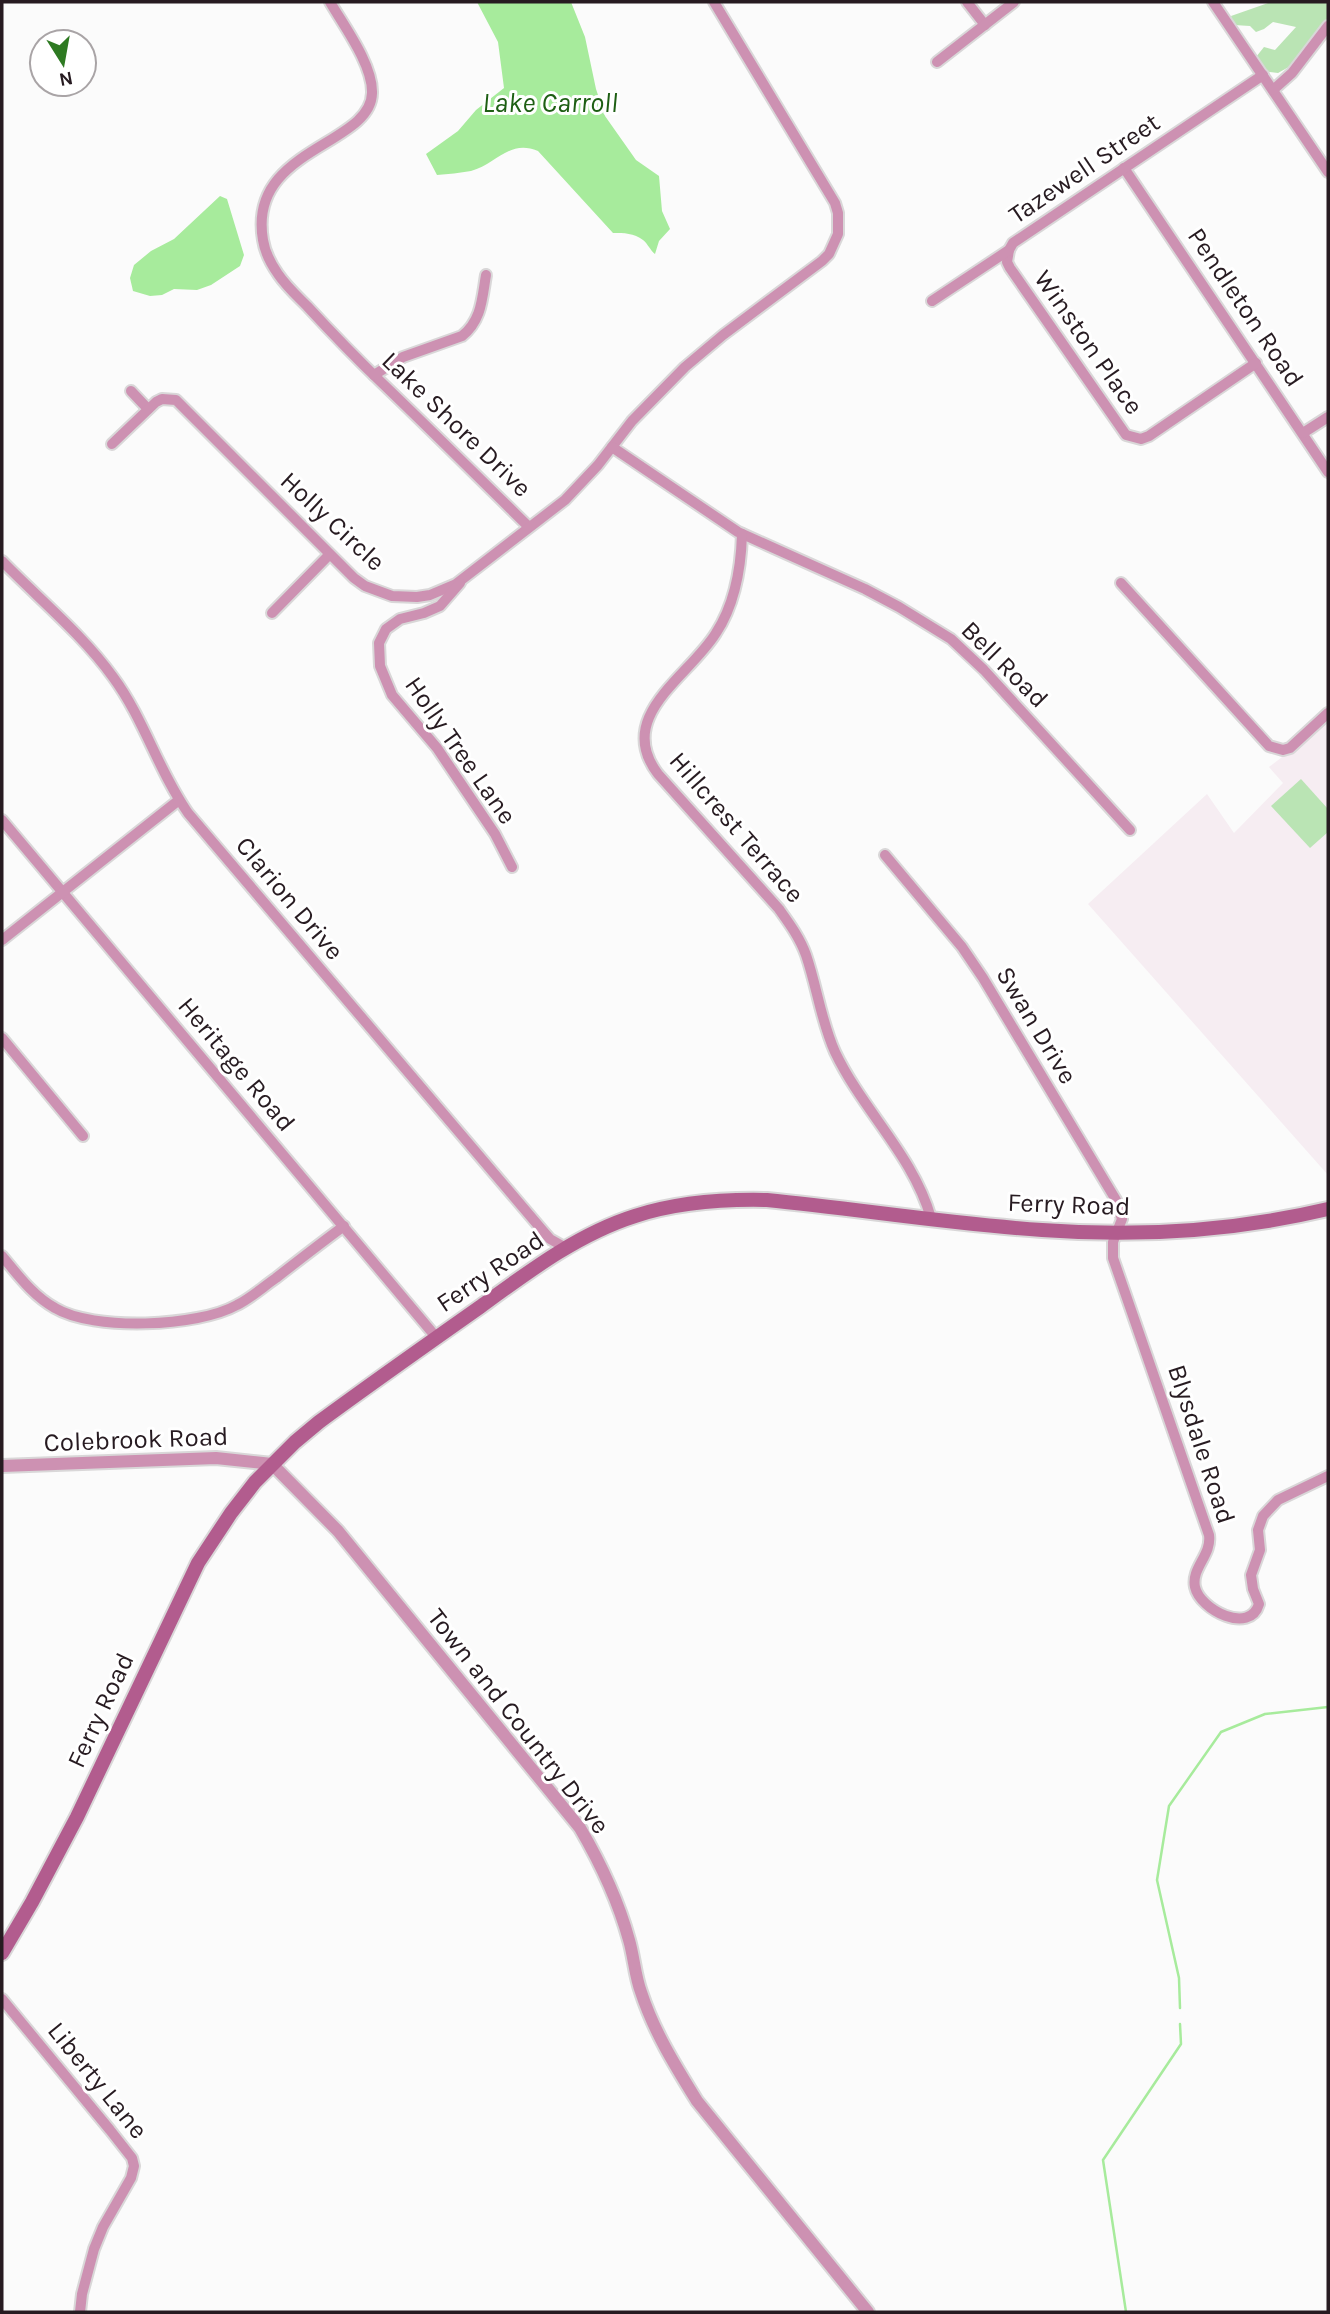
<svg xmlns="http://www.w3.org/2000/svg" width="1330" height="2314" font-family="Karla,sans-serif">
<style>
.built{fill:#f6edf2}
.green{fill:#bae4b4}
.water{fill:#a7eb9c}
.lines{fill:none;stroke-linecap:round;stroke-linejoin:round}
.stream{stroke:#a7eb9c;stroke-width:2.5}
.minor-casing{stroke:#d9d7d8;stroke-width:14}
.tertiary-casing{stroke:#d9d7d8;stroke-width:16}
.secondary-casing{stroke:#d9d7d8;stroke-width:18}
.minor{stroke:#cd91b2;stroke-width:10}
.tertiary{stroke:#cd91b2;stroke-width:12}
.secondary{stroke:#b25c8e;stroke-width:14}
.labels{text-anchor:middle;stroke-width:6;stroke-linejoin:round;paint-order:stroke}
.street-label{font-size:26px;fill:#271b21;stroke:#fff}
.water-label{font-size:28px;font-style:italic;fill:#1e5f14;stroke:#fff}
</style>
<rect width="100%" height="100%" fill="#fbfbfb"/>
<polygon class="built" points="1328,722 1328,1175 1088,904 1207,794 1234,833 1283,783 1269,767"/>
<g class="green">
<polygon points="1271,2 1328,2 1328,23 1296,63 1278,73 1262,71 1256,57 1264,47 1275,50 1296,27 1273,22 1264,29 1256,32 1250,26 1234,25 1231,16"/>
<polygon points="1301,779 1328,809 1328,832 1310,848 1271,806"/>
</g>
<g class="water">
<path d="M 477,2 L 571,2 L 585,37 L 596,89 L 605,116 L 636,160 L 659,176 L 662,211 L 670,229 L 659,241 L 655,254 C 650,250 648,244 643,240 C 634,233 624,233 613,233 L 538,151 C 509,139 497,164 471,171 C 460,173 448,174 437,175 L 426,154 L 458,131 L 476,110 L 504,88 L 498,42 Z"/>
<polygon points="220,196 227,199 244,255 240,266 211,285 197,290 174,289 162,295 150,296 133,291 130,278 134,265 151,251 174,239"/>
</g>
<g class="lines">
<g class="stream">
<polyline points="1180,2008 1179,1978 1157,1880 1169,1806 1221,1732 1265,1714 1328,1707"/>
<polyline points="1126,2312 1103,2160 1181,2044 1180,2024"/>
</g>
<g class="minor-casing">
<g id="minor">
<path d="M 330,2 C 344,26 373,65 372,93 C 371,146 247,148 263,240 C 265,253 271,264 278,274 C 286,286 297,296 307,306 C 331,332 355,357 381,382 C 431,430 480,479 529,527"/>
<polyline points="967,2 985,25"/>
<polyline points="1213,2 1328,172"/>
<polyline points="937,62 1014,2"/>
<polyline points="1273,90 1292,73 1328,26"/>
<polyline points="1124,168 1328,472"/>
<polyline points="1009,250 1007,262 1010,268 1126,435 1141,439 1149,436 1256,363"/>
<polyline points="932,301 1009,250 1013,243 1263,75"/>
<path d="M 374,375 L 403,357 L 462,336 C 482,320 482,298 486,275"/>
<polyline points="131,391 148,409"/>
<polyline points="1303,433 1328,417"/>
<polyline points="112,444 156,402 162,399 176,400 354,578 365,586 392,596 417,597 430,595 456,584 565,500 598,465 632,421 685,367 723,335 822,261 829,254 838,234 838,213 835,203 714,2"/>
<polyline points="612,447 738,532 865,589 899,607 951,639 984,670 1130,830"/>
<path d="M 742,534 C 741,569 735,604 716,633 C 689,677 614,716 658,774 L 779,909 C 789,923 800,938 806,955 C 817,987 821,1021 835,1052 C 863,1111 913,1155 931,1218"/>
<path d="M 2,561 C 38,598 83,635 113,677 C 144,719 158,770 188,813 L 543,1231 L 550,1239 L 566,1248"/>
<polyline points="460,583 440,606 424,613 400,619 386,629 379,643 380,666 392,695 437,748 495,834 512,867"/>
<polyline points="1121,583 1269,746 1283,750 1290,748 1328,713"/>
<polyline points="272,613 329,555"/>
<polyline points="2,820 436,1337"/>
<path d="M 885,855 L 962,947 L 983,978 L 1116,1200 L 1122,1219 L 1113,1242 L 1113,1258 L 1209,1535 C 1212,1555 1191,1568 1195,1587 C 1200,1610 1250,1635 1259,1604 L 1253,1589 L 1251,1575 L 1260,1550 L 1258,1530 L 1263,1516 L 1278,1500 L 1328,1476"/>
<polyline points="2,940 179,800"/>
<polyline points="2,1038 83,1136"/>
<path d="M 2,1256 C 18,1275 33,1296 55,1308 C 93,1331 198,1327 237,1305 C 251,1298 263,1287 276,1278 C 299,1260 321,1243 344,1226"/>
<polyline points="2,1999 110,2130 132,2158 134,2166 131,2178 103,2227 94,2249 82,2294 80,2312"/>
</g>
</g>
<g class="tertiary-casing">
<path id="tertiary" d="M 2,1466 L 216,1458 L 272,1464 L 338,1531 L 580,1828 C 601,1864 618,1900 629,1940 C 634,1957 635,1976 641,1992 C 654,2032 676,2067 697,2101 L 868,2312"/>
</g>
<g class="secondary-casing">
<path id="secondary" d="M 2,1953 L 32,1902 L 77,1817 L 198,1563 L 231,1513 L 255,1482 L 295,1442 L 319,1422 C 372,1383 426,1345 480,1307 C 528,1272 578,1234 635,1216 C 678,1202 722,1199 767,1200 C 859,1209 950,1224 1042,1230 C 1138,1237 1235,1231 1328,1209"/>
</g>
<use href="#minor" class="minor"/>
<use href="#tertiary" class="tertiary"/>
<use href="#secondary" class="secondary"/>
</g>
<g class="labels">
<g class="street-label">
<text transform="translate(1084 168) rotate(-34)" y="9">Tazewell Street</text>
<text transform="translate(1246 307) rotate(56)" y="9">Pendleton Road</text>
<text transform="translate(1089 342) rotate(55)" y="9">Winston Place</text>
<text transform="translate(457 424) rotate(44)" y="9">Lake Shore Drive</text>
<text transform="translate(333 521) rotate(43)" y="9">Holly Circle</text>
<text transform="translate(1005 664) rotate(45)" y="9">Bell Road</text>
<text transform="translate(461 750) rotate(55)" y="9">Holly Tree Lane</text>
<text transform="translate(737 827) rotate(49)" y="9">Hillcrest Terrace</text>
<text transform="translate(290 898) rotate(50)" y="9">Clarion Drive</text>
<text transform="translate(1037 1025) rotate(59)" y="9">Swan Drive</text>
<text transform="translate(237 1064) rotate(50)" y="9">Heritage Road</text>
<text transform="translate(1069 1204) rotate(2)" y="9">Ferry Road</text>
<text transform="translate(490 1271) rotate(-34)" y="9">Ferry Road</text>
<text transform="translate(136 1439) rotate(-2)" y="9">Colebrook Road</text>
<text transform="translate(1202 1444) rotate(72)" y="9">Blysdale Road</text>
<text transform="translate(100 1710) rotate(-65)" y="9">Ferry Road</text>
<text transform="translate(519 1721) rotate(52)" y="9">Town and Country Drive</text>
<text transform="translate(98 2080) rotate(51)" y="9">Liberty Lane</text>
</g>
<g class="water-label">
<text x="550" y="112">Lake Carroll</text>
</g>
</g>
<rect width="1330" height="2314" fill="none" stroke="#271b21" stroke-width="7"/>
<g transform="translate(63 63) rotate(169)"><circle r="33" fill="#ffffff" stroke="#a9a4a6" stroke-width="2"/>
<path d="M0-5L12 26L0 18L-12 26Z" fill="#2e7a22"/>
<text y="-10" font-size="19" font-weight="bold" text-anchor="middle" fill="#271b21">N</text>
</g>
</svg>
